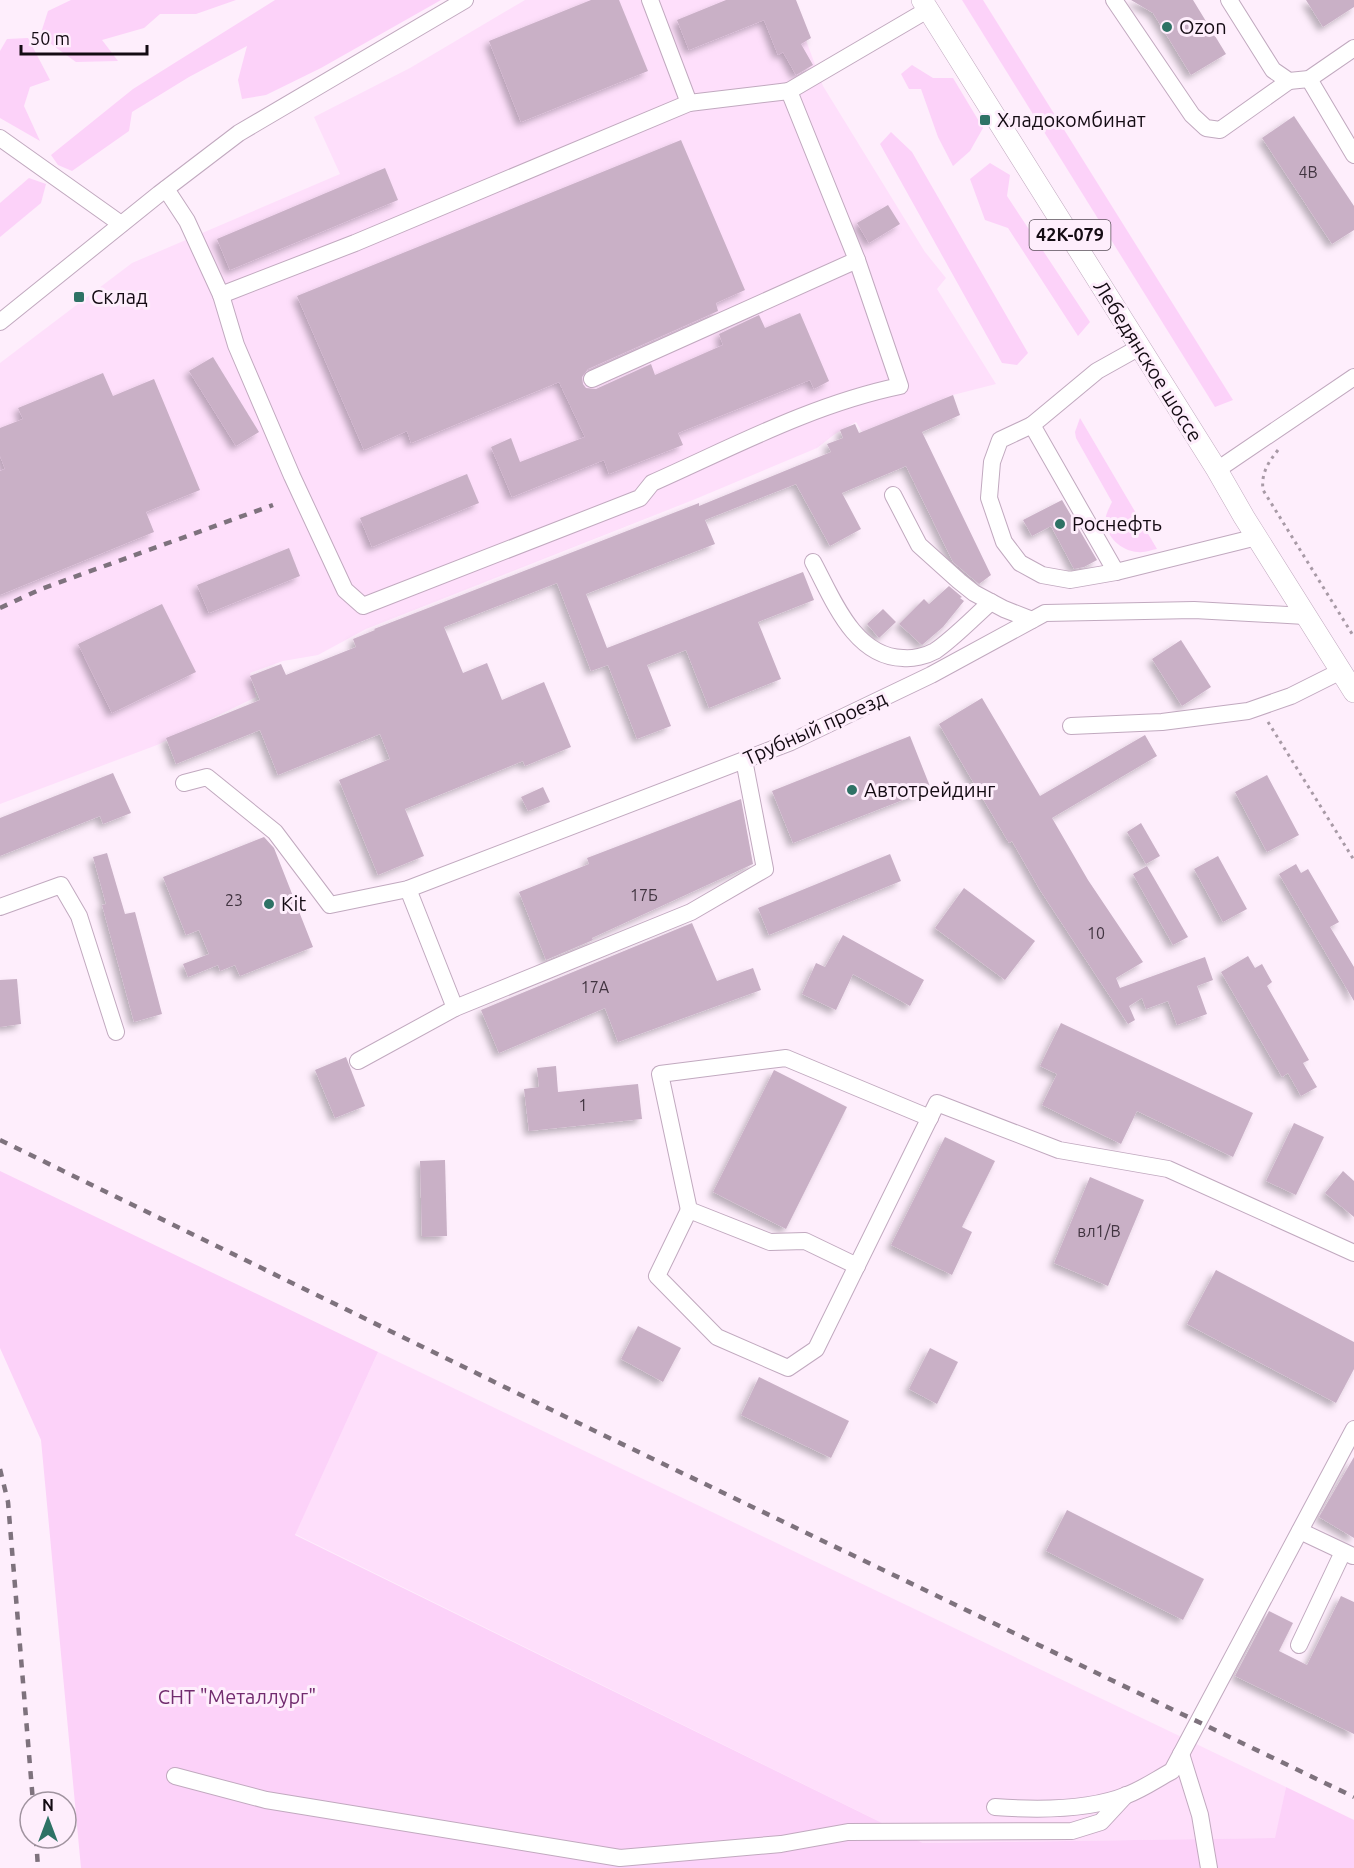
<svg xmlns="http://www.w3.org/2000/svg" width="1354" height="1868" font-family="Ubuntu,sans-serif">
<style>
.built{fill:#fedffb}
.green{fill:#fcd2f9}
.building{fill:#c9b0c6;filter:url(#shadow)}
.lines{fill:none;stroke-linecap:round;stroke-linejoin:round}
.minor-casing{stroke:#c1a9bf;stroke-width:18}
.major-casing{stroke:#c1a9bf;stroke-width:22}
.path{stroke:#a89aa6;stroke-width:3;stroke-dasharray:3 4.5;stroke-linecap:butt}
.minor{stroke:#fff;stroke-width:16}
.major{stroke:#fff;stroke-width:21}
.rail{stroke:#7e727d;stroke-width:4.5;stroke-dasharray:8 8;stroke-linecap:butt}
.poi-dot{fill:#2e7265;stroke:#feeefc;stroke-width:2}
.labels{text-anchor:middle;stroke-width:6;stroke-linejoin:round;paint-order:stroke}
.number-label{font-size:16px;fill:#413440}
.shield{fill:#feeefc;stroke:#5a4f59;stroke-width:1.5}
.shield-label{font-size:18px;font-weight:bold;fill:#140b13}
.poi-label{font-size:20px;fill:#140b13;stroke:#feeefc;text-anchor:start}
.street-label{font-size:20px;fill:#140b13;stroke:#feeefc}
.park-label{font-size:20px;fill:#712b6e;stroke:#feeefc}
</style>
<defs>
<filter id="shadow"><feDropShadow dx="-4.5" dy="4.5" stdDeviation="3" flood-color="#0004"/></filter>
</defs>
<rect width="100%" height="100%" fill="#feeefc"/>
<g class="built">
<polygon points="525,0 791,0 823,86 925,252 946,278 937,289 996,384 953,395 862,432 856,422 835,434 817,448 693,500 366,629 318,655 283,661 250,673 256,697 157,745 0,804 0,363 132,263 340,174 314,117 410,68"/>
<polygon points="378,1352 1286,1787 1276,1838 923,1843 295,1534"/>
</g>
<g class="green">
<polygon points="71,0 236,0 196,14 160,14 144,28 102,40 118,61 76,62 40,36 48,11"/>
<polygon points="275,0 441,0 321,68 266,95 242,99 238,80 247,46 189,77 132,112 129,131 72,171 58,165 51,155 133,89"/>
<polygon points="962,0 983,0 1233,400 1215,407"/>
<polygon points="28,38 50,80 30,87 24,106 40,141 0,118 0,51 7,39"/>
<polygon points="912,65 933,78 953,78 983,128 970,151 953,166 938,137 921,89 909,89 901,74"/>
<polygon points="891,132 912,152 1028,353 1017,365 1002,363 880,144"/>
<polygon points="990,163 1010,175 1007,196 1090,322 1078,336 1008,228 985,220 970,179"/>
<polygon points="29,178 46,184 41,203 0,237 0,203"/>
<path d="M 1080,418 L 1157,549 C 1151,550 1144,553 1138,552 C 1120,551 1103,534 1106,516 C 1107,512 1110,506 1112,502 L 1076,438 L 1075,432 Z"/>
<polygon points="0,1171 378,1352 295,1535 923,1843 1275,1838 1286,1787 1354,1820 1354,1868 81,1868 41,1440 0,1348"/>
</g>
<g class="building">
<polygon points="591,0 619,0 648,71 521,122 489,41"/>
<polygon points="726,0 796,0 811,38 801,44 813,65 796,75 783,52 778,55 764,20 689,50 677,20"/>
<polygon points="1131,0 1193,0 1226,54 1191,75 1153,13"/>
<polygon points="1306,0 1354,0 1354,7 1323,27"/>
<polygon points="1294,116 1354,206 1354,230 1332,244 1262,138"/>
<polygon points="681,140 745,290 716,303 718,311 588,369 582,377 583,384 586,388 596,389 651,364 655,375 723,345 719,334 759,315 765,328 800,313 829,381 814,389 810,380 678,433 683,445 609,474 604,460 512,497 491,447 511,438 520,462 585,437 559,382 411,443 407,431 364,450 297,296"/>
<polygon points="385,168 398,200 230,270 217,239"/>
<polygon points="888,205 900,224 869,243 857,223"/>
<polygon points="213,357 259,432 236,446 189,371"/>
<polygon points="103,373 113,396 154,379 200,490 146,512 154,532 0,595 0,471 5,469 0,456 0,428 23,419 18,408"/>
<polygon points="953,395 960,415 922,432 991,575 979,584 953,562 906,466 842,493 861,529 830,546 796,484 705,520 715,544 586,594 607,648 803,572 814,600 758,622 781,679 709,708 686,650 647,665 671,726 637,739 608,665 591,671 557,583 444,627 463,673 487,663 502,700 544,682 571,747 525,766 523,761 405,809 424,856 378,875 339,780 390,759 380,734 278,775 260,730 176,764 166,738 260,700 250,676 281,664 286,675 356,647 353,639 375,630 374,629 699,503 699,506 831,452 827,444 843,438 840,430 855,424 859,433"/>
<polygon points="467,474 479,503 372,547 360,518"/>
<polygon points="1062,500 1097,560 1084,567 1074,569 1051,526 1032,536 1023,520"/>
<polygon points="289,548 300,576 209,613 197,585"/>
<polygon points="949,586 962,597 960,598 964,601 943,627 922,645 899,624 924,599 929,604"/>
<polygon points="162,604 196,672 112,713 78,644"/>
<polygon points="883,609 896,622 879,638 867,624"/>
<polygon points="1181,640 1211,687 1182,706 1152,659"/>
<polygon points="982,698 1040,796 1145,735 1157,756 1052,818 1088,880 1143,962 1116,978 1120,988 1205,957 1213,980 1197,986 1207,1014 1177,1025 1168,1001 1146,1009 1142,998 1129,1006 1135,1020 1128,1024 1040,890 1012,841 1009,843 939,724"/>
<polygon points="910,736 931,789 793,843 772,791"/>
<polygon points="113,773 131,813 103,824 100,816 0,856 0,818"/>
<polygon points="1267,775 1299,835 1267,852 1235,792"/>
<polygon points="543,787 550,802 528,811 521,797"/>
<polygon points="741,799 753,864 592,938 593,940 546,960 519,892 589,864 587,858"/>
<polygon points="1141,823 1160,856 1146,864 1127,832"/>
<polygon points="264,837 274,848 313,947 240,976 235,965 220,971 218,965 188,977 183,964 209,954 199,930 186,935 163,877"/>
<polygon points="107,853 125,914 135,912 162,1014 134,1022 102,905 106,904 93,857"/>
<polygon points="890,854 901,881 769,935 758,908"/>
<polygon points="1218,856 1247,909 1223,922 1194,869"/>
<polygon points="1296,864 1301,873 1308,869 1339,922 1330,927 1354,967 1354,1001 1279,874"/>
<polygon points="1147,866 1188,937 1173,945 1133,874"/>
<polygon points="964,888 1035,941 1005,980 935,928"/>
<polygon points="692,923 717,981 753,968 761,990 618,1042 605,1008 499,1053 481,1010"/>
<polygon points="843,935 924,980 910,1006 853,974 836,1010 802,994 816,963 825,967"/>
<polygon points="1248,956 1255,968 1262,964 1272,982 1267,986 1309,1060 1303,1063 1317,1087 1301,1096 1288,1073 1282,1077 1221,972"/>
<polygon points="17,979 21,1024 0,1027 0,980"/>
<polygon points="1061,1023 1253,1113 1233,1157 1137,1111 1121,1144 1042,1105 1057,1074 1040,1066"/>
<polygon points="346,1057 365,1106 335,1118 315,1070"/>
<polygon points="556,1066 558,1092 638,1084 642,1119 529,1131 524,1089 539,1087 537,1068"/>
<polygon points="774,1070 847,1107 786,1229 713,1192"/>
<polygon points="1294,1123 1324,1137 1296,1195 1266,1181"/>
<polygon points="945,1137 995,1161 962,1227 972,1232 952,1275 891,1245"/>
<polygon points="445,1160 447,1236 422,1237 420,1161"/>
<polygon points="1343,1171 1354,1181 1354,1217 1325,1193"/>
<polygon points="1090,1177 1144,1200 1108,1286 1054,1263"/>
<polygon points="1216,1270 1354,1342 1354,1369 1336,1403 1187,1324"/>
<polygon points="638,1326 681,1348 663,1382 621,1359"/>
<polygon points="930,1348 958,1362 937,1404 909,1389"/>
<polygon points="759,1377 849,1421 831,1458 741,1415"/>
<polygon points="1354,1457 1354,1538 1319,1517"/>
<polygon points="1067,1510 1204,1579 1183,1620 1046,1551"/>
<polygon points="1341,1596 1354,1602 1354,1734 1235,1676 1269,1611 1293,1623 1279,1651 1307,1665"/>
</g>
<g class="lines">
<g class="minor-casing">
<g id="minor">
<polyline points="650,0 689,103 789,91"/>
<polyline points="1114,0 1192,115 1206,128 1220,130 1289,81"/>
<polyline points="1229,0 1273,70 1289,81 1309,79 1354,48"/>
<polyline points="1309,79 1354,155"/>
<polyline points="0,138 121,224"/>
<polyline points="166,189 187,221 221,295 355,243 689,103"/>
<path d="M 221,295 L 236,345 L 292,476 L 345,590 L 363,606 L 640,498 L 652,483 C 733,447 813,404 900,386 L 857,260"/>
<polyline points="0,322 159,194 239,133 465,0"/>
<polyline points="1140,347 1097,371 1032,425 1116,572 1257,537"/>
<polyline points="592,379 857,260 789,91 929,9"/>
<polyline points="1032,425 1000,440 992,462 989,498 1004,542 1020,563 1042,575 1070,580 1116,572"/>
<polyline points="1217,470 1354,377"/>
<polyline points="893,495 919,545 959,581 974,593 1004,609 1032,620"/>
<path d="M 813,562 C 833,599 854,657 903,658 C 913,659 926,656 935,651 C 953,639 974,617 991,602"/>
<polyline points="1071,726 1162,722 1248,711 1291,696 1341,671"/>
<polyline points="184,783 207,777 275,832 330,905 408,889 791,742 931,675 1045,613 1194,610 1305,616"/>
<polyline points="408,889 455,1008"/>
<polyline points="0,907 61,885 79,916 116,1032"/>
<polyline points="358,1061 455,1008 691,912 765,869 744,760"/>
<polyline points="689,1210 657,1276 717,1337 788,1368 816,1349 937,1103 1059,1150 1168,1169 1354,1253"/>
<polyline points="857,1266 805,1241 770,1242 689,1210 660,1074 786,1058 930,1118"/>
<polyline points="1300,1531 1353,1556"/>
<polyline points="1299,1645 1343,1552"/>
<polyline points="1181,1754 1200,1815 1209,1868"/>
<polyline points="175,1776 266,1800 620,1858 781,1844 848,1832 1072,1831 1101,1822 1126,1795"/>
<path d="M 995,1807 C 1035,1810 1090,1810 1127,1795 C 1143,1789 1157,1779 1172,1771 L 1354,1429"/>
</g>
</g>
<g class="major-casing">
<polyline id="major" points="922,0 1217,470 1244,517 1354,692"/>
</g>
<g class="path">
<path d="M 1278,450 C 1268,463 1261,473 1263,490 L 1354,637"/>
<polyline points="1268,722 1354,860"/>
</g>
<use href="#minor" class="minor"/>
<use href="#major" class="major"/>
<g class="rail">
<polyline points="0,608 41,589 273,505"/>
<polyline points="0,1140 566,1417 1354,1797"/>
<polyline points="0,1469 8,1502 33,1802"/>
<polyline points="36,1838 38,1868"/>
</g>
</g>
<g class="poi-dot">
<circle cx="1167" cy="27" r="6"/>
<rect x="979" y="114" width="12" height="12" rx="3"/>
<rect x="73" y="291" width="12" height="12" rx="3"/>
<circle cx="1060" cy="524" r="6"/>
<circle cx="852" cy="790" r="6"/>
<circle cx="269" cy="904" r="6"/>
</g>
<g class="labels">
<g class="number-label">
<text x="1308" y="178">4В</text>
<text x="644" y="901">17Б</text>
<text x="234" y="906">23</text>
<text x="1096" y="939">10</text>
<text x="595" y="993">17А</text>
<text x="583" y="1111">1</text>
<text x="1099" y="1237">вл1/В</text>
</g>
<rect class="shield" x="1029.5" y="220" width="81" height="30" rx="4.5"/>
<g class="shield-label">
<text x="1070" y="241">42К-079</text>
</g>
<g class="poi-label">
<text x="1179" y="34">Ozon</text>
<text x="997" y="127">Хладокомбинат</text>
<text x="91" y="304">Склад</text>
<text x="1072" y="531">Роснефть</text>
<text x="864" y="797">Автотрейдинг</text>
<text x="281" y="911">Kit</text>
</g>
<g class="street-label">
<text transform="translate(1148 361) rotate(58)" y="7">Лебедянское шоссе</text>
<text transform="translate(815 728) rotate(-24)" y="7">Трубный проезд</text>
</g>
<g class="park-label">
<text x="237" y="1704">СНТ "Металлург"</text>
</g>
</g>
<g transform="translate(48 1820)"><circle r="28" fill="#feeefc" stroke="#a0939f" stroke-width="1.5"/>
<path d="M0-4.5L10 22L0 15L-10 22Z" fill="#2e7265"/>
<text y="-9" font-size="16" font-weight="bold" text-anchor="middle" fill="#140b13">N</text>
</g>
<path d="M21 45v9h126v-9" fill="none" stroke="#140b13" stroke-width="3"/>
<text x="30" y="45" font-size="18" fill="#140b13" stroke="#feeefc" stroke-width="4.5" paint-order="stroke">50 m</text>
</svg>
